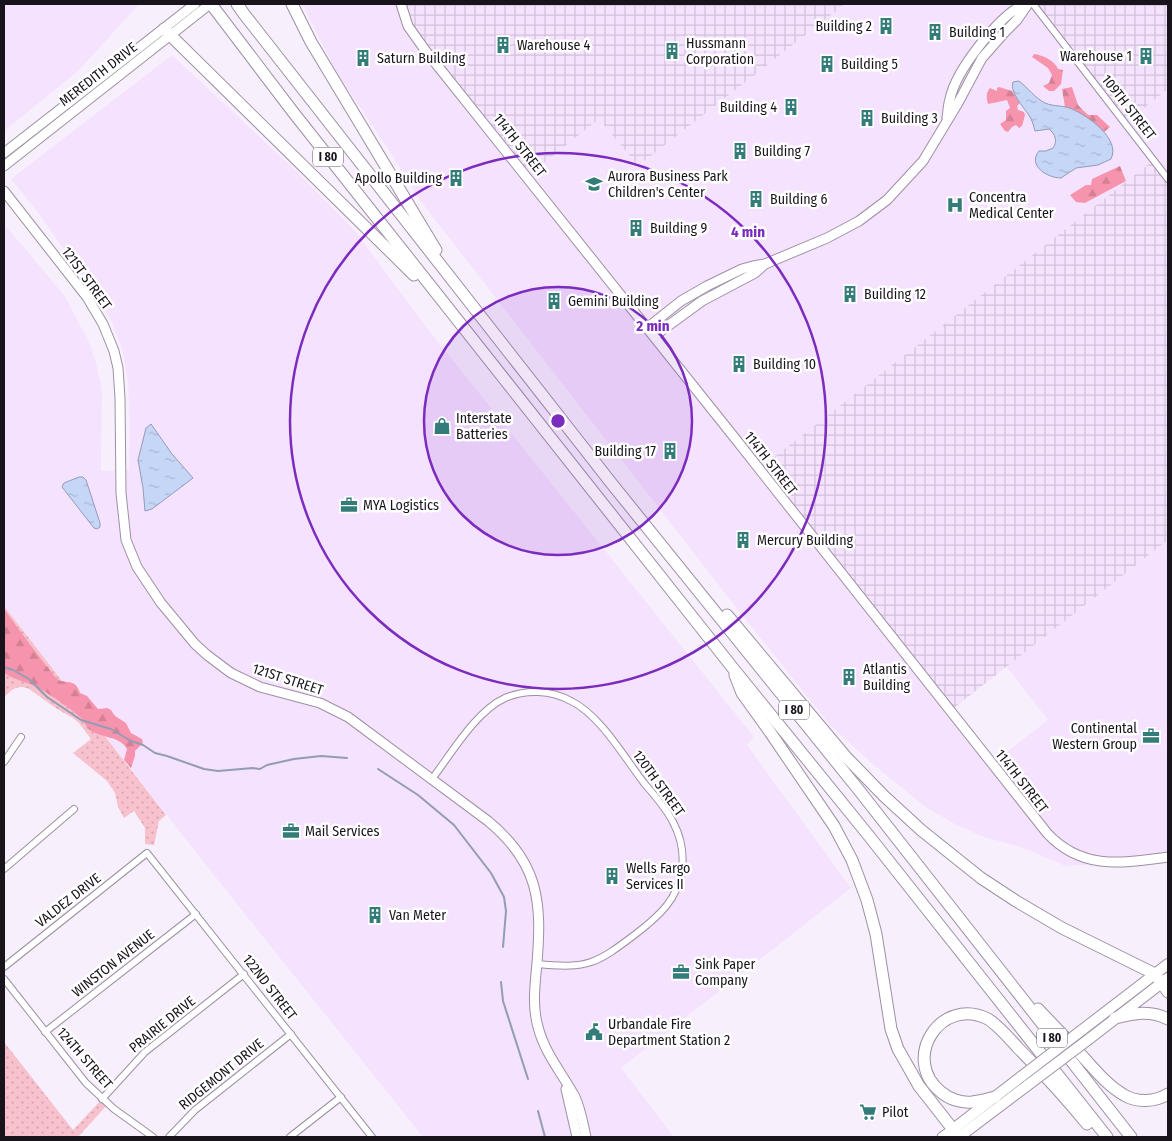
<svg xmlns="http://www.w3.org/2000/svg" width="1172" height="1141" font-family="'Fira Sans Condensed',sans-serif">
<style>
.built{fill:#f5e2fe}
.industrial{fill:url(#industrial-grid)}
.grass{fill:url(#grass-dots)}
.forest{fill:url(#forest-firs)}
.water{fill:url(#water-ripples);stroke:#929cb5}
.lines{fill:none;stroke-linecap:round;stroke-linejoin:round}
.stream{stroke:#929cb5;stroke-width:2}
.street-casing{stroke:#9d90a4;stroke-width:8}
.secondary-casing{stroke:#9d90a4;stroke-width:11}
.primary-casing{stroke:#9d90a4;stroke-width:12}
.highway-casing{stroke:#9d90a4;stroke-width:13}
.street{stroke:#fff;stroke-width:6}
.secondary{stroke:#fff;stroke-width:9}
.primary{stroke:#fff;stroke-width:10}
.highway{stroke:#fff;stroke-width:11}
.primary-bridge-casing{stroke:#9d90a4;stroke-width:12;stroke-linecap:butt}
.primary-bridge{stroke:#fff;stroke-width:10}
.ring{fill:none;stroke:#7b2cbf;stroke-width:2.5}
.labels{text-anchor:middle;stroke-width:5;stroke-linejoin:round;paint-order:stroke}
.shield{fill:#fff;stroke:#5e5a60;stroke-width:1}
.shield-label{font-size:12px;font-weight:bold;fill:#19141c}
.poi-label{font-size:14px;fill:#19141c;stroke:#fff;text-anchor:start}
.street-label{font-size:14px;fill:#19141c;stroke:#fff}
.centre{fill:#7b2cbf;stroke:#fff;stroke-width:2.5}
.ring-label{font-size:15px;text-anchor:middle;font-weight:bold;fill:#7b2cbf;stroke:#fff;stroke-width:5;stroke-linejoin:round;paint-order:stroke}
</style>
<defs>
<pattern id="industrial-grid" width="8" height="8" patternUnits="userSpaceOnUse" patternTransform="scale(1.25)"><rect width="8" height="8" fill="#f5e2fe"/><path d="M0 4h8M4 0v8" fill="none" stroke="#d1c1d9"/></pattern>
<pattern id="grass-dots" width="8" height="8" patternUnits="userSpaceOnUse" patternTransform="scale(1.25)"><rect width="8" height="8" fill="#f7c2cd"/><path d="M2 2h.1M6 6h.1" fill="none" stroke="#d3a6af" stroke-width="1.8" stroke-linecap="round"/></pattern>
<pattern id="forest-firs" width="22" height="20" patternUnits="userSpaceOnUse" patternTransform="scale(1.25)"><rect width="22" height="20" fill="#f794ad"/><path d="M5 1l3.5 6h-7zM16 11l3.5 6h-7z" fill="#d37f94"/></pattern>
<pattern id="water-ripples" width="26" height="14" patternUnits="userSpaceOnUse" patternTransform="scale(1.25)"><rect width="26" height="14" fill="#c6d6f7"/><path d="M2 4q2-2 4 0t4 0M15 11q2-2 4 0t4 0" fill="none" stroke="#aab7d3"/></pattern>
</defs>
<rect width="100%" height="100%" fill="#f8effd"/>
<g class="built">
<polygon points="4,4 139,4 78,71 4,131"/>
<polygon points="302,4 401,4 600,119 638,166 845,4 1033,4 1125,123 1168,89 1168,179 759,469 991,764 1048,720 1006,666 1168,540 1168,857 1117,863 1065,866 1024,848 981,836 955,824 927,808 876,767 830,725 728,597 419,199 391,153 338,75"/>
<polygon points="172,55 295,170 354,230 427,328 754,737 747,745 851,888 621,1068 674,1137 423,1137 202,860 4,606 4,224 64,295 90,344 96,363 102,390 101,471 129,470 130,426 128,381 123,352 112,322 87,282 37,211 11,179"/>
</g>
<g class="industrial">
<polygon points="401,4 845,4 638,166 599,119 527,176 425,50"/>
<polygon points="1033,4 1168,4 1168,89 1125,123"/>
<polygon points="1154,160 1168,179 1168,540 950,711 759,469"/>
</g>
<g class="grass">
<path d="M 4,606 L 166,815 L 159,821 L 154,845 L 145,844 L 145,828 L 134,811 L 124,818 L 118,807 L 115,793 L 107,781 L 73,753 L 91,739 L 79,723 L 73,718 L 57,709 L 29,689 C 17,684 13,689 4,697 Z"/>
<polygon points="4,1042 73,1130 102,1099 108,1104 79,1136 81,1137 4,1137"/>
</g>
<g class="forest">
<path d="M 1034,54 C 1043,55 1055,61 1058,69 L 1063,70 L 1061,84 L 1054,91 L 1049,91 L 1043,86 L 1049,83 L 1052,75 L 1048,68 L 1032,57 Z"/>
<path d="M 999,87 L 1012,91 L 1020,103 L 1017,106 L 1018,110 L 1024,112 L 1025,115 L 1022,126 L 1019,128 L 1016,125 L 1012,127 L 1008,132 L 1005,131 L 1000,124 L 1006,120 L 1006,111 L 1010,108 L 1007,100 L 988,104 C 986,97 986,93 990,88 L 997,91 L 997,88 Z"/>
<path d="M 1072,87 L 1078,105 L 1088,115 L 1097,115 L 1110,127 L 1104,132 C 1092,120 1081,113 1065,107 L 1062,89 Z"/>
<polygon points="1120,166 1126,181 1085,203 1076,202 1070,195 1086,185 1091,185 1092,179"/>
<path d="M 4,609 C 21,632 38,656 56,678 C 64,686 75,676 80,693 L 87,696 L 98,709 L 107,708 L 111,710 L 115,716 L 126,723 L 131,733 L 142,739 L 143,743 L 135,751 L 135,756 L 131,768 L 124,760 L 127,749 C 119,735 102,739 90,730 C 86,727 84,721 81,718 C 73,710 49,694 39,688 C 27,682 15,680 4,673 Z"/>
</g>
<g class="water">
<path d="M 1019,81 C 1028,88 1035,98 1045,103 C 1054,107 1064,105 1072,109 C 1088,116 1121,139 1111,159 L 1098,165 L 1076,168 L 1061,178 C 1048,178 1027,166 1039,151 L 1046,151 L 1053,148 C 1058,141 1055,134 1049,129 L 1035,131 C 1034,127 1033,123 1031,119 C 1026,109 1009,93 1013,82 Z"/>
<polygon points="151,424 172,454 193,478 152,509 145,511 143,488 138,460 146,428"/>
<polygon points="79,477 83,477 86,480 100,523 100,527 97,529 94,528 62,487 64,483"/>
</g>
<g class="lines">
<g class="stream">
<polyline points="4,667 13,670 29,679 47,697 81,720 111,729 131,741 143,745 155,753 167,756 204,769 218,771 253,768 260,769 267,765 294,759 321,756 347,758"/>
<polyline points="378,769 418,795 454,825 491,873 504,897 506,911 503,947"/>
<polyline points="501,982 503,1001 528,1079"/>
<polyline points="538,1111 545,1137"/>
</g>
<g class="street-casing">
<g id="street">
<polyline points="1033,4 1168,179"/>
<polyline points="4,762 21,737"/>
<path d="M 432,779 C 451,754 476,711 505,698 C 526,689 551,690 571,701 C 600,715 624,757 644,783 C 654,795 666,808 673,822 C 681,837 684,854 682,870 C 678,899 659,916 637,933 C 596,964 589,969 537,964"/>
<polyline points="4,869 74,809"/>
<polyline points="4,967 147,853 372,1137"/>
<polyline points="4,979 86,1083 114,1109 153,1137"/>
<polyline points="45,1032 196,914"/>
<polyline points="102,1099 145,1052 244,974"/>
<polyline points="169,1137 195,1110 291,1034"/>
<polyline points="290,1137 341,1097"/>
</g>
</g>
<g class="secondary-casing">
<g id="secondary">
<path d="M 401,4 L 408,26 L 425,50 L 734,437 L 1047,833 C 1082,871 1123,863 1168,857"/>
<path d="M 947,118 C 948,112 948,105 950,99 C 956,70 998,17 1024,4"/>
<polyline points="4,153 195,4"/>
<polyline points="4,166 210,4"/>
<path d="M 4,191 L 87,297 L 103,324 L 114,351 L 118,368 L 120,398 L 121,493 L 126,540 L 137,567 L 161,603 L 195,644 L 207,655 L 231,673 L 260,687 L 320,703 L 348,717 L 488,821 C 539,863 542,902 537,963 C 535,985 532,1006 538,1027 C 545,1054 562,1073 575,1097 C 581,1110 583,1124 586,1137"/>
<polyline points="647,328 681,301 707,286 742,269 753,266 765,264 827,238 859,221 887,200 923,161 958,103 982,58 1004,33 1017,20 1028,4"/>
<polyline points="654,336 702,301 755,273 765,264"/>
<polyline points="566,1089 577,1137"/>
<polyline points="942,1137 952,1130"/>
</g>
</g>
<g class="primary-casing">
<g id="primary">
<polyline points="1082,1030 1168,964"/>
<polyline points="1089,1039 1168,978"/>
<polyline points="952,1130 1022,1076"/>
<polyline points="959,1137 1028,1085"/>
</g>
</g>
<g class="highway-casing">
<g id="highway">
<polyline points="211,4 293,112 732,667 869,836 1107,1137"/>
<polyline points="237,4 244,14 612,484 858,789 1131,1137"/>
<polyline points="292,4 311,42 436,250"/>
<polyline points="164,29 414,275"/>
<polyline points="727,615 846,757 884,796 921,830 981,878 1016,901 1062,928 1155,974 1168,992"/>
<polyline points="735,675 742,693 770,732 834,826 852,860 867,900 876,934 891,1029 898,1049 919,1086 959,1137"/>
<path d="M 1038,1009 C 1053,1025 1069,1041 1084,1058 C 1096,1071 1108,1086 1124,1095 C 1137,1103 1155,1102 1168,1094"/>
<path d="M 1115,1018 C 1135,1013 1150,1010 1168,1019"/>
<path d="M 995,1097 C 987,1099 980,1101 972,1102 C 961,1103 949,1099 941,1092 C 900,1059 941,995 988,1019 C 999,1026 1009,1038 1018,1048 C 1042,1072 1065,1097 1087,1124"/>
</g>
</g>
<use href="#street" class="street"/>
<use href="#secondary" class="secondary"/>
<use href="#primary" class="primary"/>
<use href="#highway" class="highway"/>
<g class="primary-bridge-casing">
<g id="primary-bridge">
<polyline points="1022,1076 1082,1030"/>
<polyline points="1028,1085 1089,1039"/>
</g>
</g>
<use href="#primary-bridge" class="primary-bridge"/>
</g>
<circle cx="558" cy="421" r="134" fill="#7b2cbf" fill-opacity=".12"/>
<g class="ring">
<circle cx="558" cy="421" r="134"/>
<circle cx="558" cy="421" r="268"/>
</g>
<defs>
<g id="building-bare" transform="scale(1.35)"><path d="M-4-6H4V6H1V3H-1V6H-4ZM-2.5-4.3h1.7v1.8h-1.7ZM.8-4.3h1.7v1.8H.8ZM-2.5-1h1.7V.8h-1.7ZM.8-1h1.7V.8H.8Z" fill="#347c79" stroke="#fff" stroke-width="2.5" paint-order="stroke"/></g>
<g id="school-bare" transform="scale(1.35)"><path d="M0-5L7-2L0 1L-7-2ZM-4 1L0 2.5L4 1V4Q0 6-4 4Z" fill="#347c79" stroke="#fff" stroke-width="2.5" paint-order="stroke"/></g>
<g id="hospital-bare" transform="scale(1.35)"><path d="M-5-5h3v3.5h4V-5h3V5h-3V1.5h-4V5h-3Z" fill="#347c79" stroke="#fff" stroke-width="2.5" paint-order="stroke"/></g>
<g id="shop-bare" transform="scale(1.35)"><path d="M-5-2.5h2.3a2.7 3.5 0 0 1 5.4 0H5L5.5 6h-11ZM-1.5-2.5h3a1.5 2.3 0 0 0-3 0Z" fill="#347c79" stroke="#fff" stroke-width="2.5" paint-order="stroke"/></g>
<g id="office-bare" transform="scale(1.35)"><path d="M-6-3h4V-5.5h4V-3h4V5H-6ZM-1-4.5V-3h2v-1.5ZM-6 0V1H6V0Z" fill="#347c79" stroke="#fff" stroke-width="2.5" paint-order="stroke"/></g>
<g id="civic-bare" transform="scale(1.35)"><path d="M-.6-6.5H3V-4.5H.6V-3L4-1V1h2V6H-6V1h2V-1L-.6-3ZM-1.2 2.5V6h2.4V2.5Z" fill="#347c79" stroke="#fff" stroke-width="2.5" paint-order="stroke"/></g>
<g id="supermarket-bare" transform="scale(1.35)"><path d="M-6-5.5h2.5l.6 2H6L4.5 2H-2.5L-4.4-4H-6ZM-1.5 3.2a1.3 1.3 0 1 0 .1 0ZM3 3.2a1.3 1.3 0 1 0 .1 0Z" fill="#347c79" stroke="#fff" stroke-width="2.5" paint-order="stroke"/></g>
</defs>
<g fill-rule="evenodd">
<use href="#building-bare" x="886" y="26"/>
<use href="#building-bare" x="935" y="32"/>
<use href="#building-bare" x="503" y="45"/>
<use href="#building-bare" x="672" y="51"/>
<use href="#building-bare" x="1146" y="56"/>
<use href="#building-bare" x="363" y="58"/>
<use href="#building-bare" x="827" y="64"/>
<use href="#building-bare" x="791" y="107"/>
<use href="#building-bare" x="867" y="118"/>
<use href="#building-bare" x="740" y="151"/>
<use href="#building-bare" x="456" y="178"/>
<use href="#school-bare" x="594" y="184"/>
<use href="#building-bare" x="756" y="199"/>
<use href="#hospital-bare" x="955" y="205"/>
<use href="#building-bare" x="636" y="228"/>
<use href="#building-bare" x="850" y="294"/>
<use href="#building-bare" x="554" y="301"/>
<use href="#building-bare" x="739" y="364"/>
<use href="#shop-bare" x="442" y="426"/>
<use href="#building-bare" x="670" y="451"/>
<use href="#office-bare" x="349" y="505"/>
<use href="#building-bare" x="743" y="540"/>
<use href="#building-bare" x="849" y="677"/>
<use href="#office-bare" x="1151" y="736"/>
<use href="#office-bare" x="291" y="831"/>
<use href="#building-bare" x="612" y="876"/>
<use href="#building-bare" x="375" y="915"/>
<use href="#office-bare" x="681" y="972"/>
<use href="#civic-bare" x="594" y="1032"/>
<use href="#supermarket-bare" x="868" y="1112"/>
</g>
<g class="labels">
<g class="shield">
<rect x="313" y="147.5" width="30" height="19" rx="4"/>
<rect x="779" y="700.5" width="30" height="19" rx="4"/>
<rect x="1037" y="1028.5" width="30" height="19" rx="4"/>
</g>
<g class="shield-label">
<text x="328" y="161">I 80</text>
<text x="794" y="714">I 80</text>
<text x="1052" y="1042">I 80</text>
</g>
<g class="poi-label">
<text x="872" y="31" text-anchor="end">Building 2</text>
<text x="949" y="37">Building 1</text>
<text x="686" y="48">Hussmann<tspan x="686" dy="16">Corporation</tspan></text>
<text x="517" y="50">Warehouse 4</text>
<text x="1132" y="61" text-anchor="end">Warehouse 1</text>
<text x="377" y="63">Saturn Building</text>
<text x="841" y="69">Building 5</text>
<text x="777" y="112" text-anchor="end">Building 4</text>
<text x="881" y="123">Building 3</text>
<text x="754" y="156">Building 7</text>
<text x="608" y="181">Aurora Business Park<tspan x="608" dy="16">Children's Center</tspan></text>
<text x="442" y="183" text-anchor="end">Apollo Building</text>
<text x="969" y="202">Concentra<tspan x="969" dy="16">Medical Center</tspan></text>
<text x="770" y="204">Building 6</text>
<text x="650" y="233">Building 9</text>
<text x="864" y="299">Building 12</text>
<text x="568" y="306">Gemini Building</text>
<text x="753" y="369">Building 10</text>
<text x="456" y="423">Interstate<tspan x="456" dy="16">Batteries</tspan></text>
<text x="656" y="456" text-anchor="end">Building 17</text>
<text x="363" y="510">MYA Logistics</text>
<text x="757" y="545">Mercury Building</text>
<text x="863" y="674">Atlantis<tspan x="863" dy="16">Building</tspan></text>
<text x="1137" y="733" text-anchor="end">Continental<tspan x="1137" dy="16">Western Group</tspan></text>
<text x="305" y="836">Mail Services</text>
<text x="626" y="873">Wells Fargo<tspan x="626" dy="16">Services II</tspan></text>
<text x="389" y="920">Van Meter</text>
<text x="695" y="969">Sink Paper<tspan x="695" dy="16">Company</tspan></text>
<text x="608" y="1029">Urbandale Fire<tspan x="608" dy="16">Department Station 2</tspan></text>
<text x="882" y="1117">Pilot</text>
</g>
<g class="street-label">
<text transform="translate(98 74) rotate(-38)" y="5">MEREDITH DRIVE</text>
<text transform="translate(1129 107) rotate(52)" y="5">109TH STREET</text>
<text transform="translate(520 145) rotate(52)" y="5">114TH STREET</text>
<text transform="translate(87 278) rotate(54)" y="5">121ST STREET</text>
<text transform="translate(771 463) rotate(52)" y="5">114TH STREET</text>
<text transform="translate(288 679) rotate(18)" y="5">121ST STREET</text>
<text transform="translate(1022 781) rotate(52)" y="5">114TH STREET</text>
<text transform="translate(659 783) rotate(54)" y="5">120TH STREET</text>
<text transform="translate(68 900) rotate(-38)" y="5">VALDEZ DRIVE</text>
<text transform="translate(113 963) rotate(-38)" y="5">WINSTON AVENUE</text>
<text transform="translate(270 987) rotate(52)" y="5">122ND STREET</text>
<text transform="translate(162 1024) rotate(-39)" y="5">PRAIRIE DRIVE</text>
<text transform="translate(85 1058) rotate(49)" y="5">124TH STREET</text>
<text transform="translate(221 1074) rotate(-39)" y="5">RIDGEMONT DRIVE</text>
</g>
</g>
<circle cx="558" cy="421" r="8" class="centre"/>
<g class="ring-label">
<text x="748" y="237">4 min</text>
<text x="653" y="331">2 min</text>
</g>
<rect width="1172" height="1141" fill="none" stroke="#19141c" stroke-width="10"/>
</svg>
